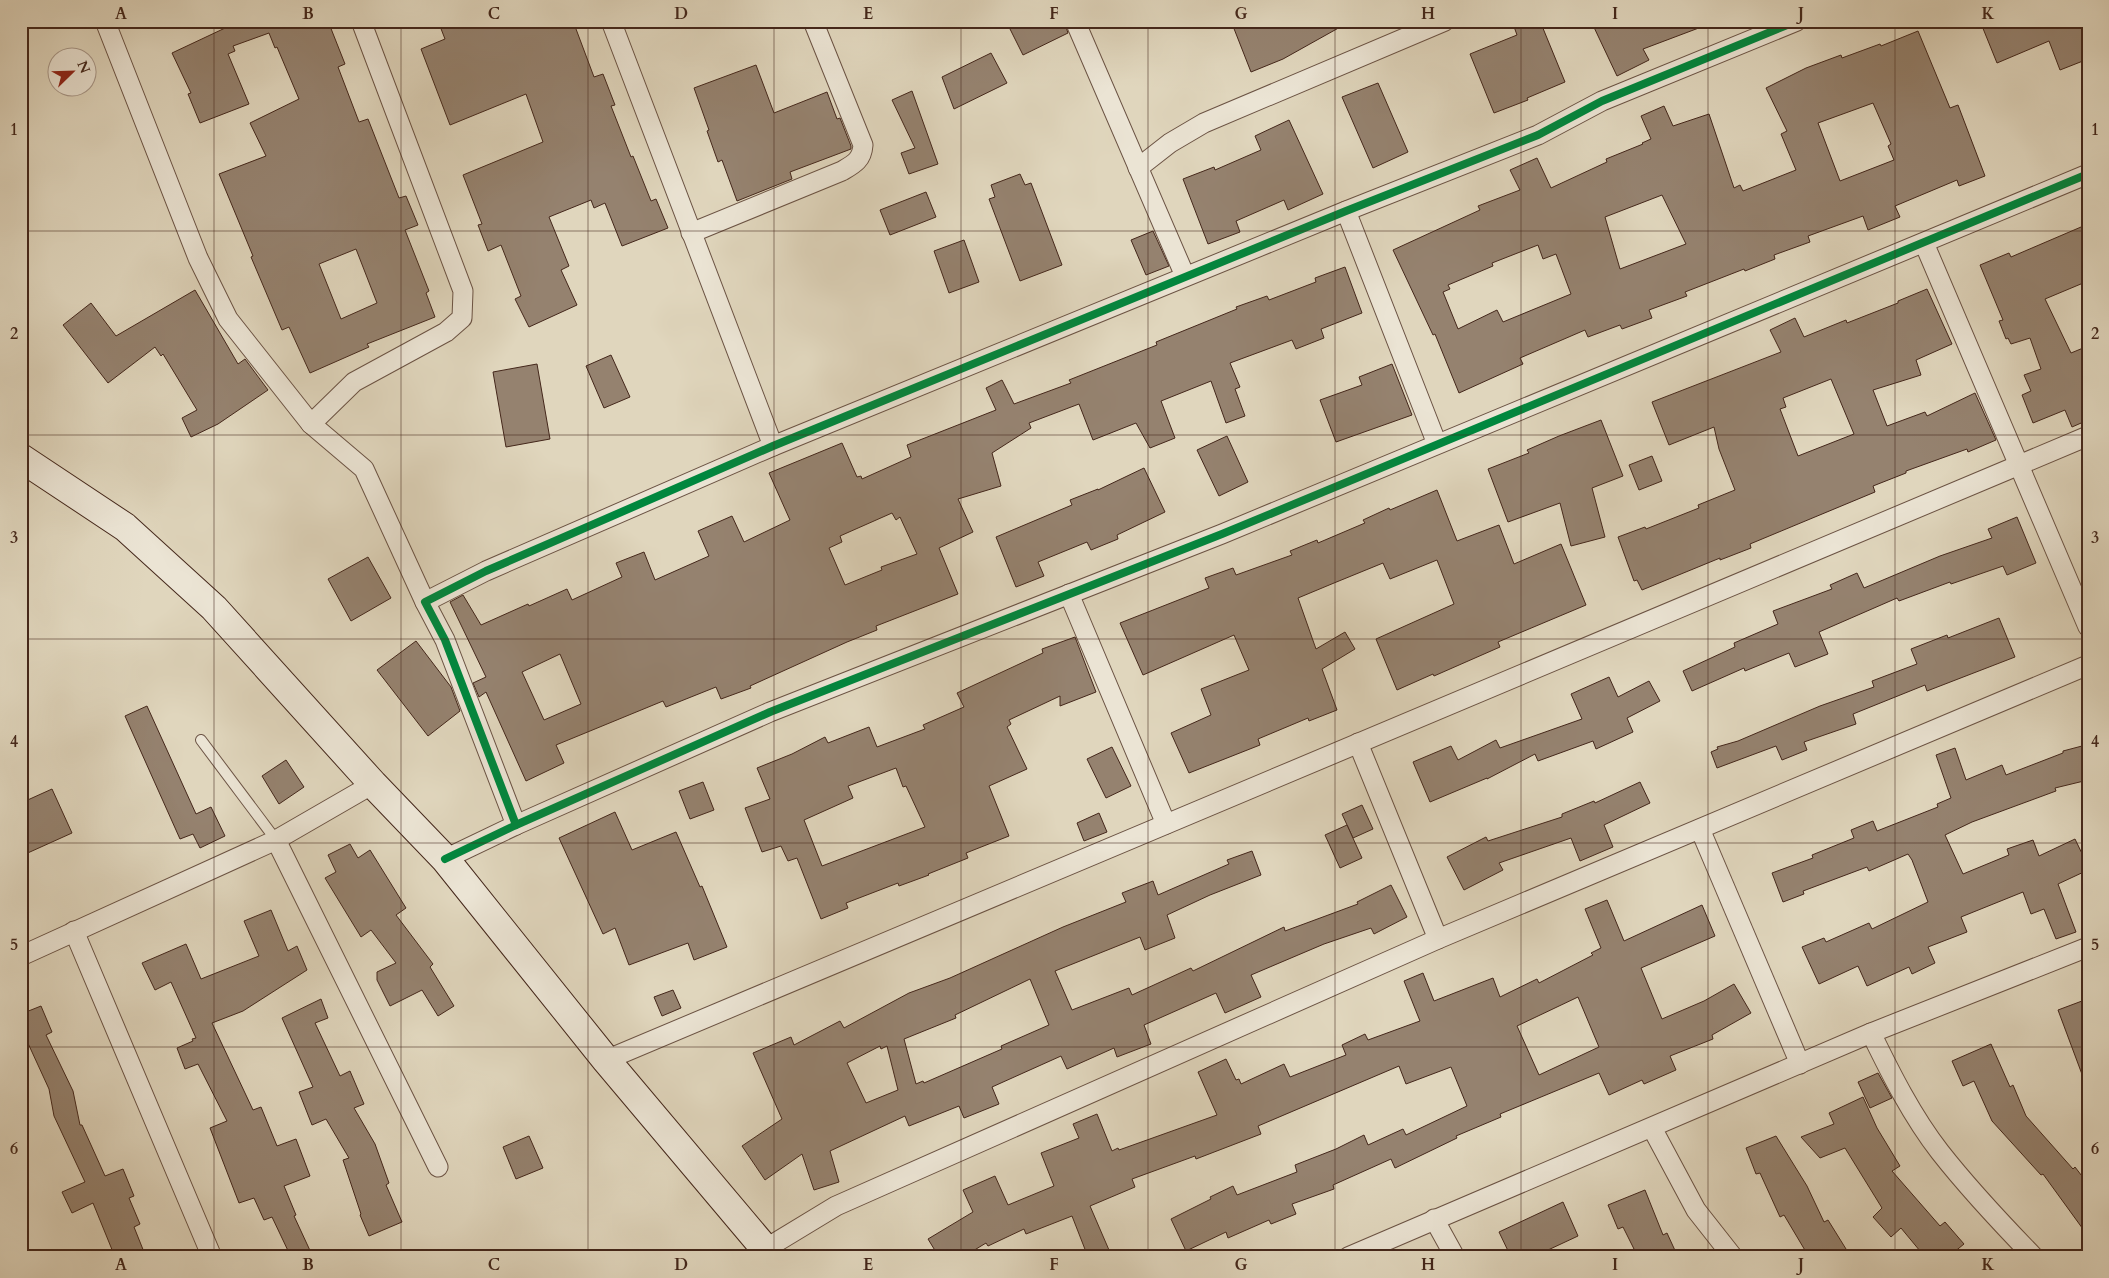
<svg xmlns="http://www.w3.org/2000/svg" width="2109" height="1278" font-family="Cardo,serif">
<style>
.building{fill:#95826f;stroke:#44271b;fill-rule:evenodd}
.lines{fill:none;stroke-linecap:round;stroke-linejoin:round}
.lane-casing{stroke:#6b5344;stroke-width:12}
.street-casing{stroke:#6b5344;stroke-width:21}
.secondary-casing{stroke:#44271b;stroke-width:30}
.lane{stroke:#ebe4d4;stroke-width:10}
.street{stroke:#ebe4d4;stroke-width:19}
.secondary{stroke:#ebe4d4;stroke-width:28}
.cycleway-casing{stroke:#ebe4d4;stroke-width:11}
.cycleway{stroke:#00873e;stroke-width:8}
.grid{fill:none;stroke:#44271b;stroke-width:1;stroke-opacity:0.55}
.neatline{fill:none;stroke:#44271b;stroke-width:2}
.grid-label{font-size:16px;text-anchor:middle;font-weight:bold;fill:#44271b}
</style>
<rect width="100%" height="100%" fill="#e0d6bd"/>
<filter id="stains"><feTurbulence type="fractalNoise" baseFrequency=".004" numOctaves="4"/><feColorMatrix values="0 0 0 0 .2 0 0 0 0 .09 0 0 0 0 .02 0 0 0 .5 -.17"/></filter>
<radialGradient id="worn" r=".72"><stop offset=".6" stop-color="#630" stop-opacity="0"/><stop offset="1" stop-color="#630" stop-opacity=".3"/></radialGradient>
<g class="building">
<path d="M 240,21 L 328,21 L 345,64 L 338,67 L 359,122 L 368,119 L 399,198 L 406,196 L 418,225 L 405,230 L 429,291 L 426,293 L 435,317 L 367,344 L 369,347 L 310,373 L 289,327 L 282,330 L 251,257 L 253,256 L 219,174 L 266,156 L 250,123 L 299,99 L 277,47 L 275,48 L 269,33 L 233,46 L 235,51 L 228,54 L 249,104 L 200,123 L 188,94 L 191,93 L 172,53 ZM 356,249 L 377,303 L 341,319 L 319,264 Z"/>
<polygon points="438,21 573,21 594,77 603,74 615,105 611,106 631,157 633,156 651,201 656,199 668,228 622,246 605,203 594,208 591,200 549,217 569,266 561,270 577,305 529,327 515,299 521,296 501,245 488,251 478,225 482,224 463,175 543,142 526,94 450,125 421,49 445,39"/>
<polygon points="1006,21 1064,21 1068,33 1023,55"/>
<polygon points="1231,21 1351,21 1283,59 1251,72"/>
<polygon points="1512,21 1540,21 1565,82 1527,98 1528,100 1494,113 1470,54 1517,35"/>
<polygon points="1591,21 1712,21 1712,23 1643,49 1649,60 1617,76"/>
<polygon points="1980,21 2088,21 2088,59 2060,70 2049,41 1997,63"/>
<path d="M 1918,31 L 1950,108 L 1958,105 L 1985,176 L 1959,186 L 1957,180 L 1895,206 L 1900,217 L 1868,230 L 1863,216 L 1808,236 L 1810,242 L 1774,255 L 1775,259 L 1745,271 L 1744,269 L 1685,292 L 1687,296 L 1649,310 L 1652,318 L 1622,329 L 1620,325 L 1588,337 L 1585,330 L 1520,358 L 1523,364 L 1459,393 L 1435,334 L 1433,335 L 1393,250 L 1480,210 L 1478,206 L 1520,190 L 1510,170 L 1537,158 L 1551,188 L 1607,162 L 1606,159 L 1643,144 L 1642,143 L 1651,139 L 1641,116 L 1664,106 L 1673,126 L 1709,114 L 1734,188 L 1740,185 L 1743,191 L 1796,170 L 1781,134 L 1787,131 L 1766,88 L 1806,68 L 1841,55 L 1842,58 L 1880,44 L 1881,46 ZM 1873,103 L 1891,144 L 1888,146 L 1894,160 L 1840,181 L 1818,123 ZM 1662,195 L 1686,244 L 1620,269 L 1605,217 ZM 1538,245 L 1543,259 L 1556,254 L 1571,294 L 1503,322 L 1497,310 L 1458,329 L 1443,292 L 1450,289 L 1448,285 L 1493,266 L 1492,263 Z"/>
<polygon points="991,53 1007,83 954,109 942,77"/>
<polygon points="756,65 774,113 827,92 837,119 840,118 851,146 851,149 790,172 792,179 737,201 722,160 718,162 707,131 709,130 694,88"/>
<polygon points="1378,83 1408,152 1373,168 1342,97"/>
<polygon points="912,91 938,164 909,174 901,153 915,148 892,100"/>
<polygon points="1289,120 1323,194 1288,210 1284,200 1236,221 1240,232 1208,244 1183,179 1214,167 1215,170 1261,150 1255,136"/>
<polygon points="1020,174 1025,185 1031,183 1062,265 1020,281 989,199 995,197 991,185"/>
<polygon points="926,192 936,217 890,235 880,210"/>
<polygon points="2088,224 2088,281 2045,299 2071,353 2088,346 2088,420 2072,427 2065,410 2033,423 2022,395 2031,391 2024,375 2041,369 2030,338 2011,344 2008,338 2006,339 1999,321 2003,320 1980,265 2009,253 2011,257"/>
<polygon points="1153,231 1169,266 1146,275 1131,240"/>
<polygon points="964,240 979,282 949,293 934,251"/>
<path d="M 1345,267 L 1362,313 L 1321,329 L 1324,338 L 1296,349 L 1292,340 L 1230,363 L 1240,387 L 1235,389 L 1245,416 L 1226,423 L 1211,381 L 1161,401 L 1175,438 L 1150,448 L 1136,423 L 1093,440 L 1079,404 L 1029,423 L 1031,428 L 992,453 L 1001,486 L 958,499 L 973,532 L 939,548 L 958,594 L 876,626 L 877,630 L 847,642 L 750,686 L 751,688 L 721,699 L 716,687 L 666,707 L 663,701 L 556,745 L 564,763 L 526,781 L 486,692 L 479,697 L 473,683 L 486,677 L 450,602 L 463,595 L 481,625 L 528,604 L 529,606 L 567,589 L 572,600 L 622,577 L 616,563 L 644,552 L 655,580 L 709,556 L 698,531 L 732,516 L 744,542 L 790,520 L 769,473 L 842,443 L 857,477 L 861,476 L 862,479 L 911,457 L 907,445 L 996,410 L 986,388 L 1002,380 L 1014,404 L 1071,383 L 1069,380 L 1157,345 L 1156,342 L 1237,309 L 1236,307 L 1267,296 L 1269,300 L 1316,282 L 1315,278 ZM 892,513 L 896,520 L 900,517 L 917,554 L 881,567 L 882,570 L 845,585 L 829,548 L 842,542 L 840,536 ZM 560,654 L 581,704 L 544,720 L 522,672 Z"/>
<path d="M 1927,289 L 1952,344 L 1916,360 L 1921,375 L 1873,390 L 1887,426 L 1925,412 L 1927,416 L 1975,393 L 1996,440 L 1968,452 L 1967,449 L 1906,471 L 1906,473 L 1873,486 L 1875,492 L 1750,544 L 1751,548 L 1720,560 L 1720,558 L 1642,590 L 1637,580 L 1634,581 L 1618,537 L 1645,527 L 1646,529 L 1699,508 L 1698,505 L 1735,490 L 1719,449 L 1714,427 L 1669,445 L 1652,402 L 1781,352 L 1770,330 L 1795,318 L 1804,337 L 1846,320 L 1847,323 L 1898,303 L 1898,301 ZM 1831,379 L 1854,434 L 1798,456 L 1780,409 L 1786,407 L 1783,398 Z"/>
<polygon points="195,290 238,364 245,359 268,390 218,424 191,437 182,418 197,410 163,354 161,356 155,347 108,383 63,325 91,303 116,336"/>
<polygon points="611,355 630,397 604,408 586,366"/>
<polygon points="537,364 550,439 506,447 493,372"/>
<polygon points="1392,364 1412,415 1336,442 1320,400 1362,385 1359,377"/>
<polygon points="1601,420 1623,476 1592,488 1605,537 1571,546 1560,503 1508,522 1488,469 1529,453 1527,450 1559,436"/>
<polygon points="1227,436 1248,482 1219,496 1197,450"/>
<polygon points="1652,456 1662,481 1639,490 1629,465"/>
<polygon points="1144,468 1165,512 1117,535 1118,539 1091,550 1087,542 1038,562 1044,576 1016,587 996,537 1072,505 1070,500 1098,489 1098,490"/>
<polygon points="1437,490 1457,541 1499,525 1514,564 1561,544 1586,605 1498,642 1500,647 1434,676 1433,674 1397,690 1376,639 1454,604 1437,560 1390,579 1383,563 1334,583 1298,598 1316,649 1345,632 1355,649 1322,669 1337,710 1309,721 1308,718 1258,739 1260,745 1189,773 1171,733 1211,715 1201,689 1249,670 1234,635 1143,675 1120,623 1209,588 1205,578 1233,568 1236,575 1292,555 1290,551 1317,540 1318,543 1365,523 1363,520 1389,508 1390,510"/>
<polygon points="2017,517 2036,563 2007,575 2003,566 1951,584 1950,582 1899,601 1897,598 1819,632 1828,654 1795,667 1789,653 1745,671 1744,668 1692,691 1683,671 1735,647 1734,643 1778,624 1773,611 1832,589 1830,585 1857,573 1864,588 1940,556 1992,538 1988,529"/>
<polygon points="368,557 391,598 351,621 328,579"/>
<polygon points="1999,618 2015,657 1927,691 1925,685 1853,714 1856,724 1804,742 1807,750 1782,760 1776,746 1717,768 1711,752 1718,749 1717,747 1738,741 1820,706 1874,687 1872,681 1917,664 1911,649 1947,635 1948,638"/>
<path d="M 1075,637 L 1096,692 L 1060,706 L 1060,696 L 1009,720 L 1011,724 L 1007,727 L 1027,769 L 989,786 L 1009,836 L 966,853 L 968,858 L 928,874 L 929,875 L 899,886 L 898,883 L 846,903 L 848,908 L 821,919 L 797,858 L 788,861 L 781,846 L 762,852 L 745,808 L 770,799 L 757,768 L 792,754 L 825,737 L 828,743 L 869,727 L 877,747 L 925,729 L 923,725 L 964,707 L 957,693 L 1043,653 L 1042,649 ZM 896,768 L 903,787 L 906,786 L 925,827 L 822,866 L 804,820 L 853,798 L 848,786 Z"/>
<polygon points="416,641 451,687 460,711 428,736 377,670"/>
<polygon points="1609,677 1618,697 1649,681 1660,701 1627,718 1633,732 1596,749 1593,741 1538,761 1535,754 1487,779 1487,778 1430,802 1413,762 1451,746 1458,760 1496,740 1500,748 1582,719 1571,694"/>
<polygon points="147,706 196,814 211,807 225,836 200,848 193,834 180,839 125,716"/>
<polygon points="2082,746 2088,768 2088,780 2055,788 2056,791 1972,822 1945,835 1963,874 2009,855 2007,849 2033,840 2039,856 2075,839 2088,866 2088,870 2058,884 2076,932 2056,939 2044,909 2031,914 2023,892 1961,917 1967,932 1928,947 1935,963 1912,974 1909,967 1867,986 1858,966 1819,984 1802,947 1824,938 1826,942 1869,923 1872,929 1928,902 1912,860 1908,854 1869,871 1867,867 1803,891 1804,894 1783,902 1772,873 1813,858 1812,855 1854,838 1851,830 1873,821 1877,831 1938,807 1937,804 1951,798 1936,755 1955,748 1966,780 2002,765 2006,775 2063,753 2063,751"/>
<polygon points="1112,747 1131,786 1106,798 1087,759"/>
<polygon points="286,760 304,787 279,804 262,776"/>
<polygon points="703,782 714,810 690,819 679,791"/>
<polygon points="1640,782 1650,803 1604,825 1613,847 1580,861 1571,838 1499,863 1503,870 1464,890 1447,857 1486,837 1488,841 1562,817 1562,814 1594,801 1595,803"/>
<polygon points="52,789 72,833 21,856 21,803"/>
<polygon points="1362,805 1373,829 1353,838 1342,814"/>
<polygon points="615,812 632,850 676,832 700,887 702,886 727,947 694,960 688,943 629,965 615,928 603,934 559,838"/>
<polygon points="1099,813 1107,832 1084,841 1077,823"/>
<polygon points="1347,825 1362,858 1340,868 1325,835"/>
<polygon points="350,844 358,858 370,850 406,908 396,915 433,964 430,967 454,1006 438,1016 422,990 390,1006 377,980 377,972 396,963 371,930 361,937 325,878 336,872 328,855"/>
<path d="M 1252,851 L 1261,875 L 1210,895 L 1167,915 L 1175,938 L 1145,950 L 1140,937 L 1055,971 L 1072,1010 L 1129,988 L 1132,995 L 1191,968 L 1193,971 L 1284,927 L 1285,931 L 1358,904 L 1357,902 L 1391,885 L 1407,917 L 1374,934 L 1371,928 L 1324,944 L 1251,975 L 1261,997 L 1225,1013 L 1216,993 L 1144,1025 L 1151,1044 L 1117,1057 L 1114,1048 L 1067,1069 L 1061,1056 L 992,1087 L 999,1104 L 964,1118 L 959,1106 L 909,1126 L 905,1116 L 830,1151 L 839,1182 L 814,1190 L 802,1154 L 765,1180 L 742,1146 L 782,1119 L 753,1053 L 791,1037 L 794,1045 L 840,1021 L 844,1028 L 909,993 L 950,978 L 1063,927 L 1126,902 L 1122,893 L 1153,881 L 1158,895 L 1229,864 L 1227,860 ZM 1030,979 L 1049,1025 L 1001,1046 L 1002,1049 L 924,1083 L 923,1081 L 916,1084 L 904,1039 L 956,1018 L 955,1015 ZM 880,1046 L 881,1049 L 887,1046 L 898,1090 L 866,1103 L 847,1063 Z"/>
<path d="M 1607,900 L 1624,941 L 1702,905 L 1715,936 L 1641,968 L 1662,1019 L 1704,1001 L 1734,984 L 1751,1013 L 1712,1035 L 1713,1039 L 1670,1056 L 1676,1070 L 1644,1084 L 1642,1080 L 1609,1095 L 1599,1073 L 1500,1114 L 1501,1117 L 1456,1136 L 1457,1138 L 1395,1168 L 1391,1159 L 1333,1185 L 1334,1189 L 1292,1204 L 1296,1214 L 1271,1224 L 1269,1220 L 1228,1238 L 1226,1232 L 1186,1251 L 1171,1219 L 1211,1199 L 1210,1197 L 1233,1186 L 1237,1195 L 1297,1172 L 1295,1165 L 1336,1149 L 1364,1135 L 1368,1145 L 1403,1129 L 1406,1135 L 1467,1106 L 1451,1067 L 1406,1084 L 1399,1066 L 1258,1126 L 1261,1134 L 1196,1159 L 1195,1156 L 1132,1179 L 1135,1187 L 1090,1206 L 1112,1257 L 1088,1257 L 1072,1216 L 1026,1234 L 1024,1229 L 988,1246 L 986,1243 L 963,1257 L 939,1257 L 928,1239 L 973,1212 L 963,1190 L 995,1176 L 1008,1205 L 1054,1186 L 1041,1153 L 1079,1138 L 1073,1124 L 1097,1114 L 1112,1151 L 1118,1148 L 1119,1150 L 1217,1115 L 1198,1072 L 1226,1059 L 1236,1080 L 1239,1079 L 1241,1084 L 1284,1064 L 1290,1077 L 1346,1055 L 1342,1045 L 1365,1034 L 1368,1040 L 1420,1021 L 1404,981 L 1423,973 L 1434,1001 L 1493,978 L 1500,997 L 1537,979 L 1539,983 L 1593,955 L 1591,953 L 1601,948 L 1585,909 ZM 1578,997 L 1599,1047 L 1539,1075 L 1517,1026 Z"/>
<polygon points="271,910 288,951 297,946 307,970 243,1011 212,1023 253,1110 261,1107 277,1146 296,1139 310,1176 284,1186 296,1215 294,1216 313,1257 291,1257 272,1217 264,1220 254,1198 239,1203 210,1128 227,1121 198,1064 185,1069 177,1048 193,1041 192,1039 196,1038 171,982 155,990 142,963 186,944 201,979 259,956 244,921"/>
<polygon points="673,990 681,1008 662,1016 654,997"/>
<polygon points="321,999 328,1018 315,1023 340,1076 350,1071 364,1104 354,1108 375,1144 389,1183 386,1185 402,1222 369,1236 360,1215 361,1214 343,1160 349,1158 326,1119 312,1125 299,1092 313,1087 282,1018"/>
<polygon points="2082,1001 2088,1016 2088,1084 2086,1085 2058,1010"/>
<polygon points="41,1006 52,1032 46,1035 73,1091 80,1125 82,1125 105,1176 123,1169 134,1196 129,1198 140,1224 134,1227 146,1257 115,1257 93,1203 72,1213 62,1192 85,1182 54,1116 49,1089 21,1028 21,1014"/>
<polygon points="1991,1044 2010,1087 2013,1085 2026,1116 2073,1169 2075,1167 2088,1184 2088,1236 2043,1174 2041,1175 1992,1121 1974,1081 1963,1086 1952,1061"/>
<polygon points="1878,1073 1892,1098 1870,1108 1858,1082"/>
<polygon points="1863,1097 1877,1128 1900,1166 1892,1171 1940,1226 1945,1222 1964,1244 1948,1257 1925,1257 1901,1228 1891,1237 1873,1217 1882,1208 1845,1148 1820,1158 1801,1137 1834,1124 1829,1113"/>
<polygon points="529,1136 543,1168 516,1179 503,1147"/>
<polygon points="1776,1136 1807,1186 1824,1222 1828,1220 1851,1257 1809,1257 1784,1215 1780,1217 1760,1173 1756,1174 1746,1148"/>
<polygon points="1645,1190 1663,1235 1667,1233 1678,1257 1618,1257 1634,1249 1623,1227 1618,1229 1608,1205"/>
<polygon points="1563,1202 1578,1236 1533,1257 1511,1257 1499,1232"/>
</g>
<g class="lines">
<g class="lane-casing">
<polyline id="lane" points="201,740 276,840"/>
</g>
<g class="street-casing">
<g id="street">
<polyline points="105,21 198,258 228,319 311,424 364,469 425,602"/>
<polyline points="611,21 773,446"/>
<polyline points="1075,21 1185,276"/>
<polyline points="1138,168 1170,143 1204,123 1445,21"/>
<polyline points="1346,211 1437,444"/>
<path d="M 691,233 L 842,171 C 854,164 862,160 863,145 L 813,21"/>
<polyline points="1924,243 2088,627"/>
<polyline points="311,424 354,382 446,332 462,318 463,291 361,21"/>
<polyline points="1069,594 1166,824"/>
<polyline points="1358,743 1438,939"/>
<polyline points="516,825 770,712 1222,534 2088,174"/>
<polyline points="1700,829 1800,1064"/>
<polyline points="276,840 438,1167"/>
<polyline points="445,859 516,825 445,640 425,602 486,571 773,446 1346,211 1538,135 1602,101 1797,21"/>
<polyline points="74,931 212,1257"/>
<polyline points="21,956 276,840 373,784"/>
<path d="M 1871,1033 C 1891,1074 1912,1116 1940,1152 C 1969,1189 2001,1223 2034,1257"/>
<polyline points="606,1060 2088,436"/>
<polyline points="1652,1128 1696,1210 1733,1257"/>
<polyline points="1434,1219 1455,1257"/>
<polyline points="765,1249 836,1206 1438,939 2088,665"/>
<polyline points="1348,1257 1871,1033 2088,947"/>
</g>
</g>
<g class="secondary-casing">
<polyline id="secondary" points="21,458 125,527 214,608 373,784 445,859 606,1060 772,1257"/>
</g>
<use href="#lane" class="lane"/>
<use href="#street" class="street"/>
<use href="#secondary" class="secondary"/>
<g class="cycleway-casing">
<g id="cycleway">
<polyline points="516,825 770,712 1222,534 2088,174"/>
<polyline points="445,859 516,825 445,640 425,602 486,571 773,446 1346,211 1538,135 1602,101 1797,21"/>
</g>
</g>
<use href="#cycleway" class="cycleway"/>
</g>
<path class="grid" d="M 214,21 L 214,1257M 401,21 L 401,1257M 588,21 L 588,1257M 774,21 L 774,1257M 961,21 L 961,1257M 1148,21 L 1148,1257M 1335,21 L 1335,1257M 1521,21 L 1521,1257M 1708,21 L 1708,1257M 1895,21 L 1895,1257M 21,231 L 2088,231M 21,435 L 2088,435M 21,639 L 2088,639M 21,843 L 2088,843M 21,1047 L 2088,1047"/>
<rect width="2109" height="1278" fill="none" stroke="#e0d6bd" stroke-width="55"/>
<g transform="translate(72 72) rotate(67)"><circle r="24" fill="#ebe4d4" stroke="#a8988a"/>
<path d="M0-4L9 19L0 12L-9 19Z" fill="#8f2418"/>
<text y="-8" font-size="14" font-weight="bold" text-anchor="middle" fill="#44271b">N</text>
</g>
<rect x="28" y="28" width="2054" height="1222" class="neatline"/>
<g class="grid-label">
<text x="121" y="19">A</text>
<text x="308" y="19">B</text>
<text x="494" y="19">C</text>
<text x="681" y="19">D</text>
<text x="868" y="19">E</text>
<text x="1054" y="19">F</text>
<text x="1241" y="19">G</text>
<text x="1428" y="19">H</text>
<text x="1615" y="19">I</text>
<text x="1801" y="19">J</text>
<text x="1988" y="19">K</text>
<text x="14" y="135">1</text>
<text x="2095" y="135">1</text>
<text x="14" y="339">2</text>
<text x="2095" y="339">2</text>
<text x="14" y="543">3</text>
<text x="2095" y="543">3</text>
<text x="14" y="747">4</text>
<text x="2095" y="747">4</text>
<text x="14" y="950">5</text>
<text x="2095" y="950">5</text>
<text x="14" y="1154">6</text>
<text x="2095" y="1154">6</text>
<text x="121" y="1270">A</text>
<text x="308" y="1270">B</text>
<text x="494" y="1270">C</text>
<text x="681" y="1270">D</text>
<text x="868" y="1270">E</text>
<text x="1054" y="1270">F</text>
<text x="1241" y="1270">G</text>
<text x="1428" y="1270">H</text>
<text x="1615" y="1270">I</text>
<text x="1801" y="1270">J</text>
<text x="1988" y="1270">K</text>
</g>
<rect width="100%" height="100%" filter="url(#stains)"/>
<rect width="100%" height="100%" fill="url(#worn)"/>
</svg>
